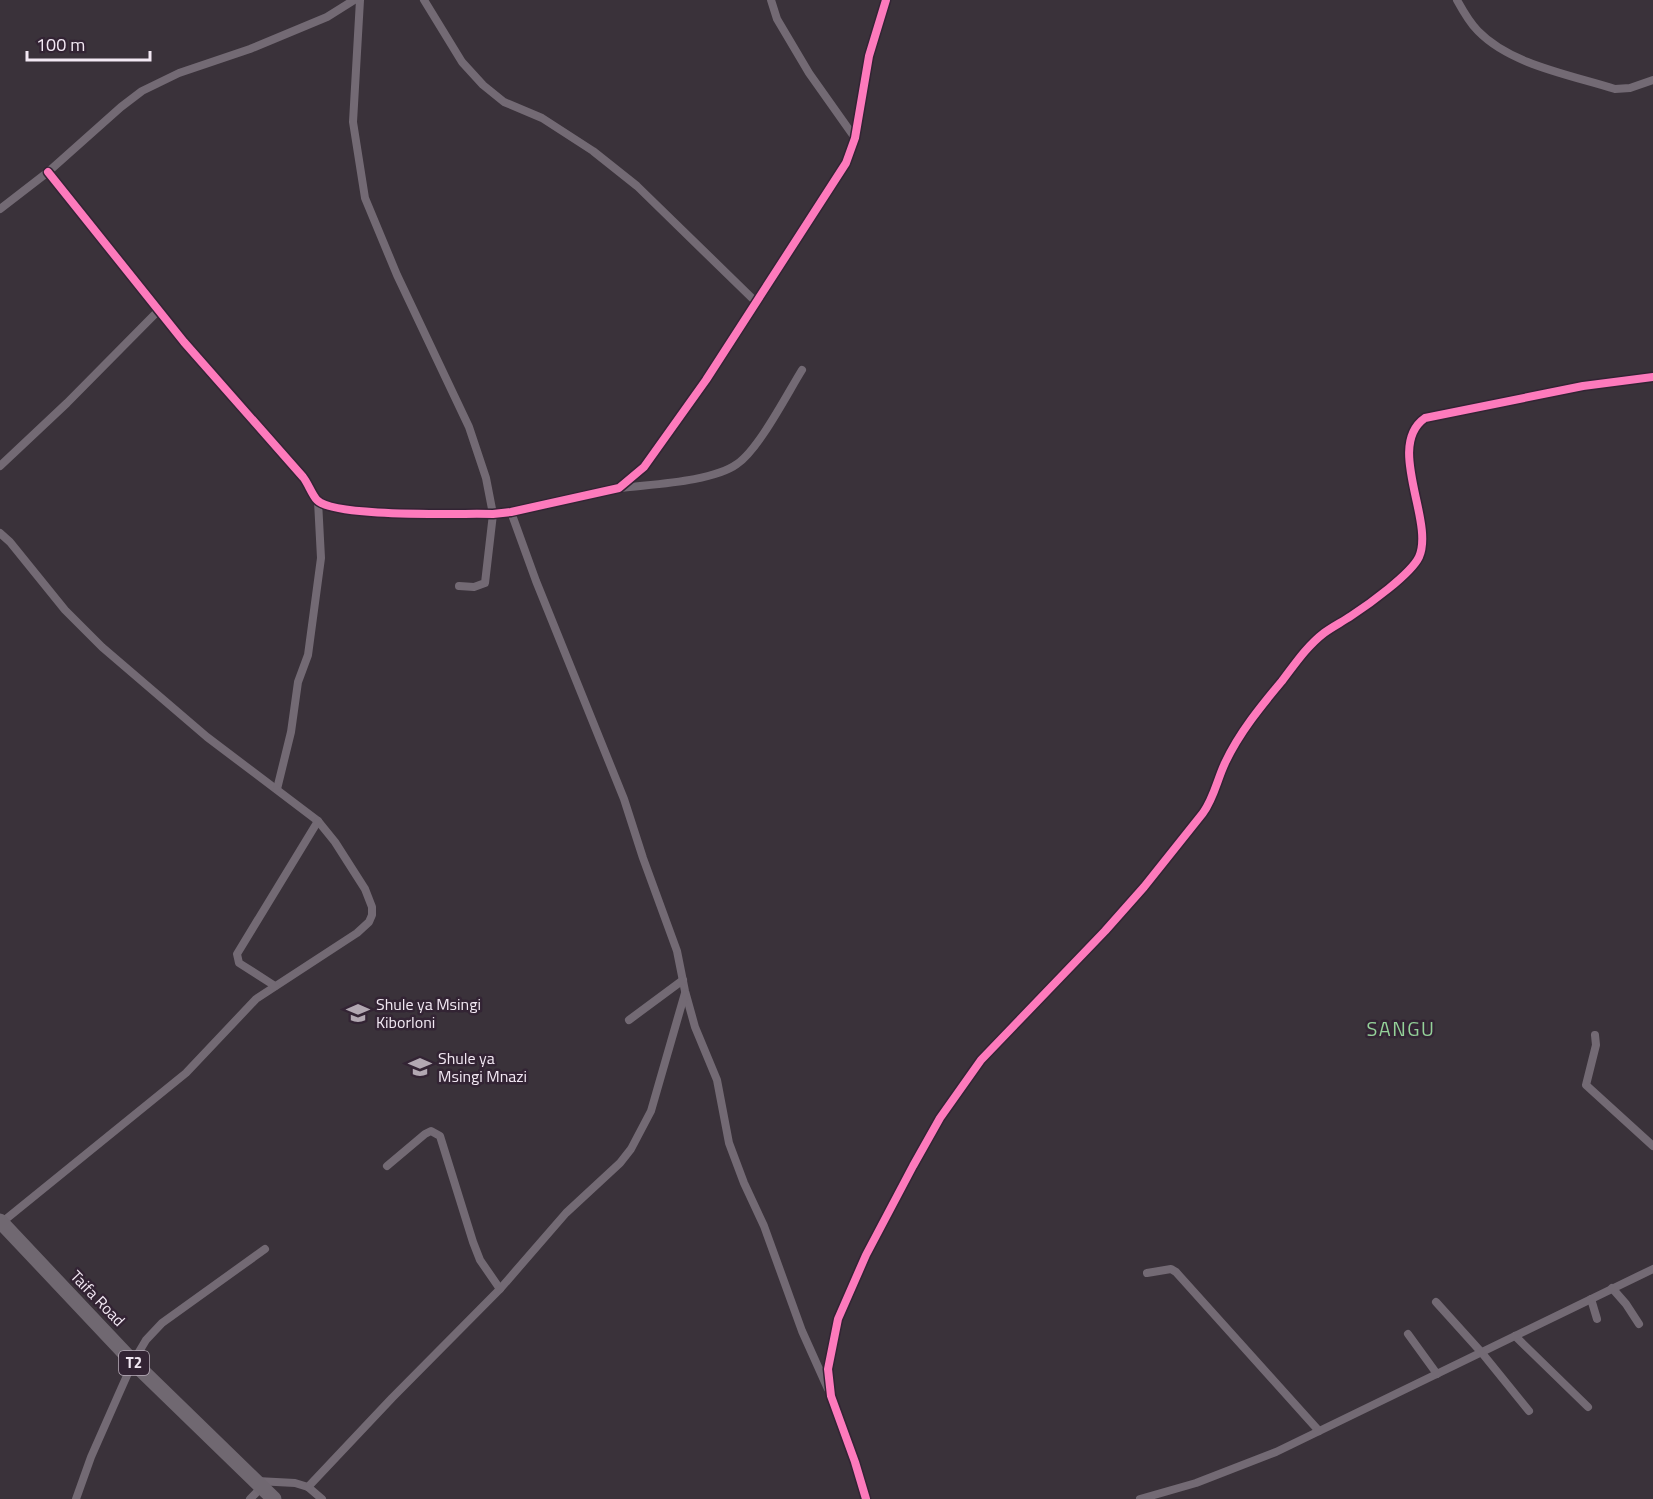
<svg xmlns="http://www.w3.org/2000/svg" width="1653" height="1499" font-family="'Titillium Web',sans-serif">
<style>
.lines{fill:none;stroke-linecap:round;stroke-linejoin:round}
.street{stroke:#736a74;stroke-width:8}
.highway{stroke:#706871;stroke-width:15}
.cycleway-casing{stroke:#332434;stroke-width:11}
.cycleway{stroke:#fd7abc;stroke-width:8}
.labels{text-anchor:middle;stroke-width:5;stroke-linejoin:round;paint-order:stroke}
.shield{fill:#332434;stroke:#b9adba;stroke-width:1.5}
.shield-label{font-size:15px;font-weight:bold;fill:#f2e8f3}
.poi-label{font-size:16px;fill:#f2e8f3;stroke:#332434;text-anchor:start}
.street-label{font-size:16px;fill:#f2e8f3;stroke:#332434}
.quarter-label{font-size:20px;letter-spacing:1.5px;fill:#94d199;stroke:#332434}
</style>
<rect width="100%" height="100%" fill="#3a323a"/>
<g class="lines">
<g class="street">
<polyline points="360,0 353,122 365,198 397,275 469,427 486,478 493,514 485,583 474,587 459,586"/>
<polyline points="424,0 462,62 483,85 504,102 542,118 593,151 637,186 756,302"/>
<polyline points="771,0 777,19 809,73 855,138"/>
<path d="M 1457,0 C 1463,11 1469,22 1478,31 C 1511,65 1571,75 1615,89 L 1630,88 L 1653,80"/>
<path d="M 48,172 L 184,342 L 303,477 C 308,483 312,495 317,500 C 334,518 463,513 493,514 L 511,512 L 619,488 L 644,467 L 706,380 L 846,163 L 855,138 L 869,56 L 886,0"/>
<polyline points="0,209 48,172 121,107 142,91 179,73 250,49 327,17 354,0"/>
<polyline points="0,466 67,403 158,311"/>
<path d="M 621,488 C 652,484 712,482 737,464 C 759,449 787,394 802,370"/>
<polyline points="511,512 536,581 624,799 643,858 677,951 685,991 695,1027 717,1080 729,1143 744,1183 764,1226 802,1331 828,1389"/>
<polyline points="0,533 10,542 65,610 102,647 207,737 318,821 335,842 365,889 372,907 372,915 369,922 357,933 256,999 186,1073 0,1224"/>
<polyline points="277,789 291,732 298,682 308,655 321,558 318,501"/>
<polyline points="275,986 239,963 237,954 318,821"/>
<polyline points="629,1020 683,980"/>
<polyline points="1595,1035 1596,1045 1586,1085 1653,1146"/>
<polyline points="387,1166 425,1134 431,1131 440,1136 473,1242 480,1260 500,1289"/>
<polyline points="1147,1273 1171,1269 1176,1272 1319,1431"/>
<polyline points="1612,1288 1626,1304 1639,1324"/>
<polyline points="1591,1299 1597,1319"/>
<polyline points="1436,1302 1482,1353 1529,1411"/>
<polyline points="1408,1334 1437,1374"/>
<polyline points="1515,1336 1588,1407"/>
<polyline points="257,1481 295,1483 308,1487 322,1499"/>
<polyline points="308,1487 392,1398 500,1289 566,1213 620,1163 631,1149 651,1111 685,993"/>
<polyline points="76,1499 91,1457 117,1398 133,1362 146,1340 162,1323 265,1249"/>
<polyline points="250,1499 262,1487"/>
<path d="M 866,1499 L 855,1462 L 831,1396 L 828,1369 L 838,1319 L 866,1255 L 913,1166 L 940,1118 L 981,1060 L 1105,931 L 1144,887 L 1203,813 C 1214,798 1217,780 1225,763 C 1239,733 1261,706 1282,681 C 1295,664 1307,646 1324,633 C 1332,627 1342,622 1351,616 C 1368,605 1411,574 1419,557 C 1435,521 1385,446 1425,418 L 1583,386 L 1653,377"/>
<polyline points="1140,1499 1196,1483 1276,1452 1653,1269"/>
</g>
<polyline class="highway" points="0,1221 133,1362 274,1499"/>
<g class="cycleway-casing">
<g id="cycleway">
<path d="M 48,172 L 184,342 L 303,477 C 308,483 312,495 317,500 C 334,518 463,513 493,514 L 511,512 L 619,488 L 644,467 L 706,380 L 846,163 L 855,138 L 869,56 L 886,0"/>
<path d="M 866,1499 L 855,1462 L 831,1396 L 828,1369 L 838,1319 L 866,1255 L 913,1166 L 940,1118 L 981,1060 L 1105,931 L 1144,887 L 1203,813 C 1214,798 1217,780 1225,763 C 1239,733 1261,706 1282,681 C 1295,664 1307,646 1324,633 C 1332,627 1342,622 1351,616 C 1368,605 1411,574 1419,557 C 1435,521 1385,446 1425,418 L 1583,386 L 1653,377"/>
</g>
</g>
<use href="#cycleway" class="cycleway"/>
</g>
<defs>
<g id="school-bare" transform="scale(1.8)"><path d="M0-5L7-2L0 1L-7-2ZM-4 1L0 2.5L4 1V4Q0 6-4 4Z" fill="#b2a8b2" stroke="#332434" stroke-width="2.5" paint-order="stroke"/></g>
</defs>
<g fill-rule="evenodd">
<use href="#school-bare" x="358" y="1013"/>
<use href="#school-bare" x="420" y="1067"/>
</g>
<g class="labels">
<rect class="shield" x="119" y="1351" width="30" height="24" rx="4.5"/>
<g class="shield-label">
<text x="134" y="1368">T2</text>
</g>
<g class="poi-label">
<text x="376" y="1010">Shule ya Msingi<tspan x="376" dy="18">Kiborloni</tspan></text>
<text x="438" y="1064">Shule ya<tspan x="438" dy="18">Msingi Mnazi</tspan></text>
</g>
<g class="street-label">
<text transform="translate(98 1298) rotate(46)" y="6">Taifa Road</text>
</g>
<g class="quarter-label">
<text x="1401" y="1036">SANGU</text>
</g>
</g>
<path d="M27 51v9h123v-9" fill="none" stroke="#f2e8f3" stroke-width="3"/>
<text x="36" y="51" font-size="18" fill="#f2e8f3" stroke="#332434" stroke-width="4.5" paint-order="stroke">100 m</text>
</svg>
